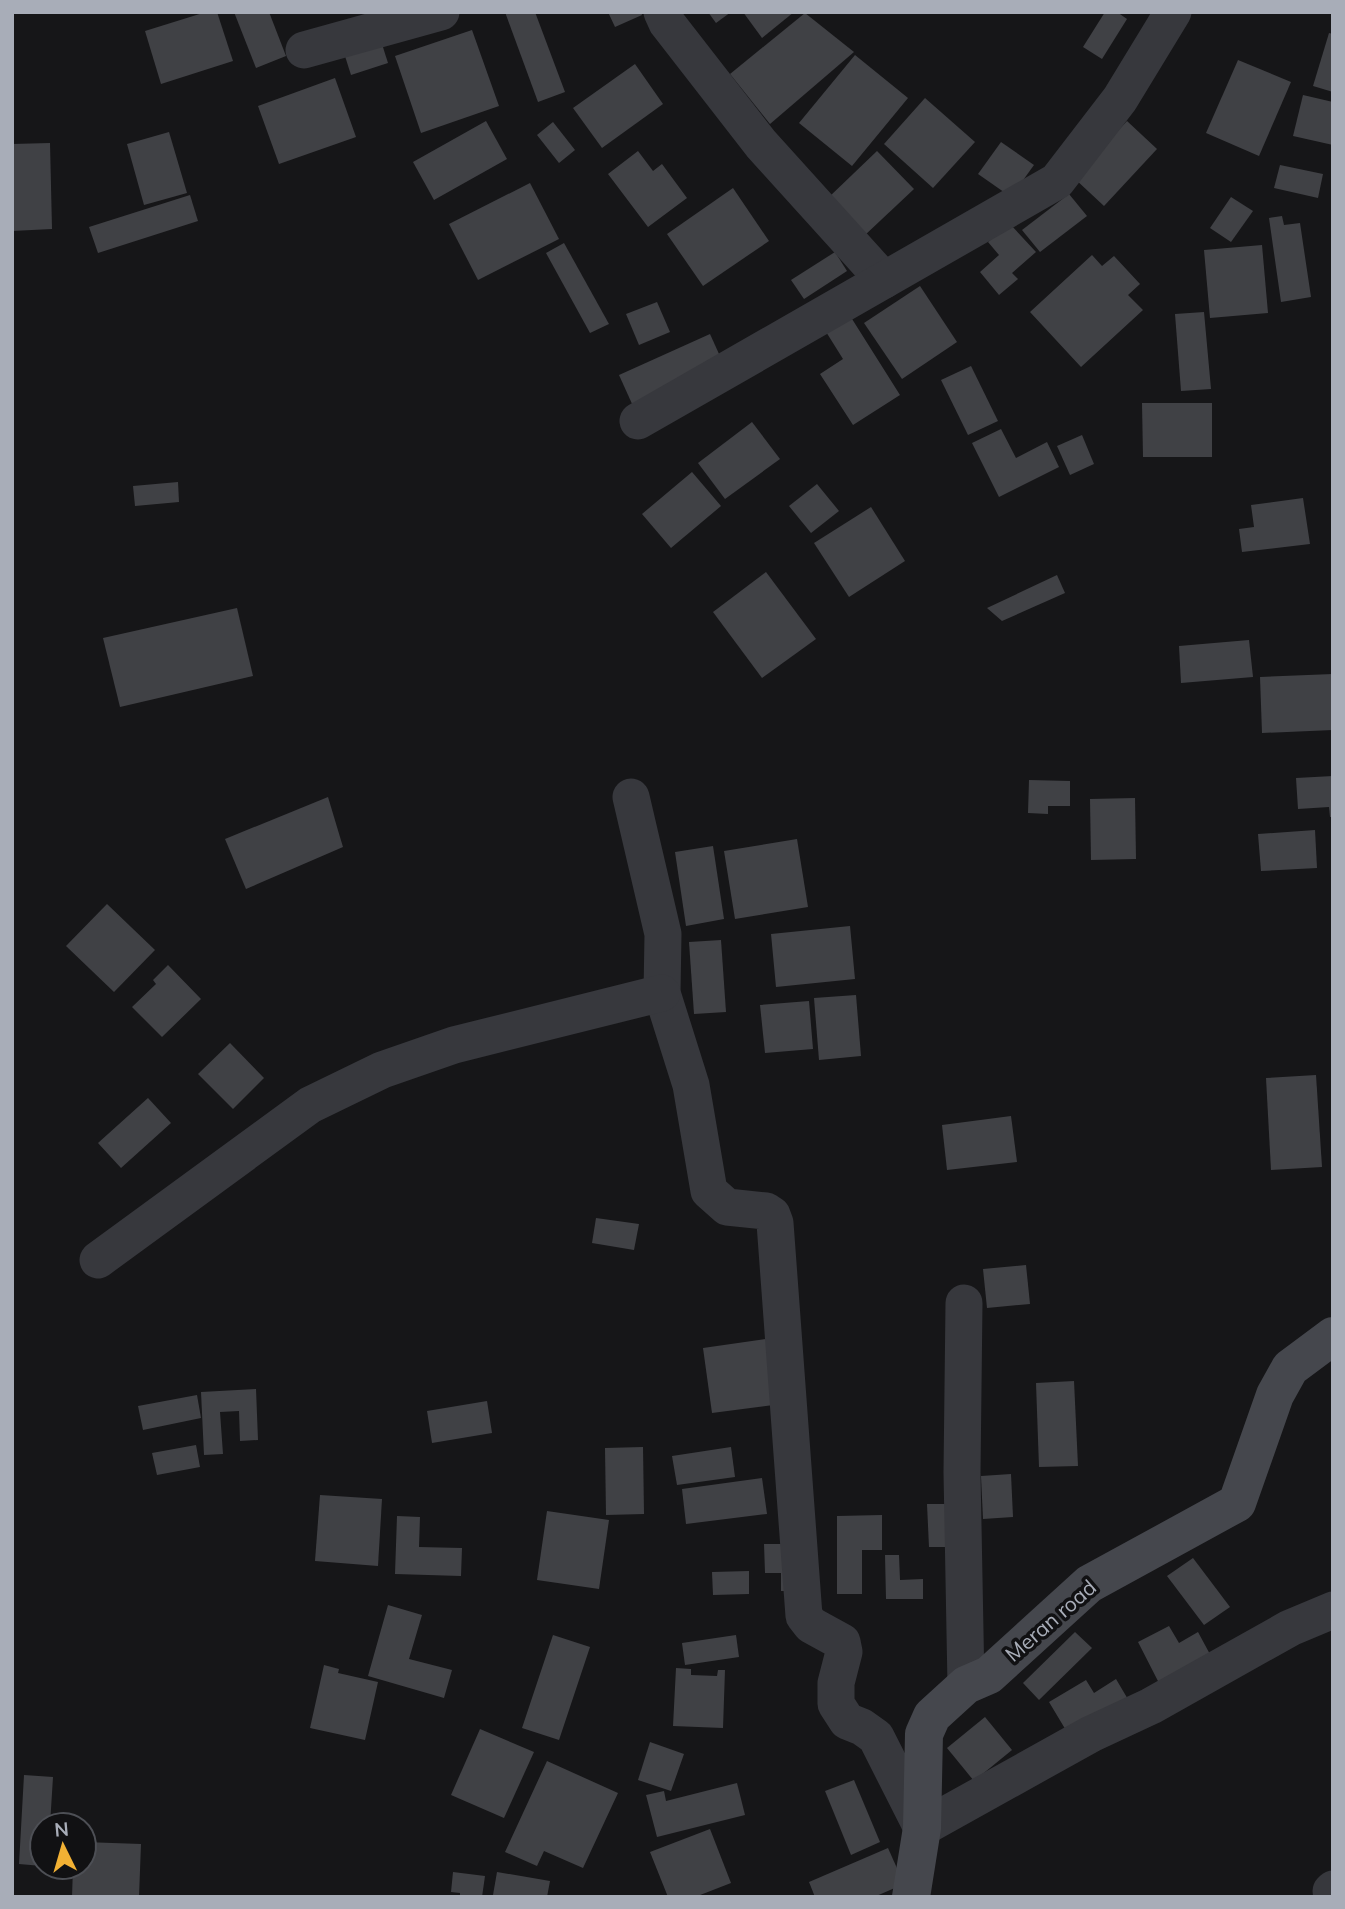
<svg xmlns="http://www.w3.org/2000/svg" width="1345" height="1909" font-family="Mulish,sans-serif">
<style>
.building{fill:#404145}
.lines{fill:none;stroke-linecap:round;stroke-linejoin:round}
.street{stroke:#37383d;stroke-width:37}
.secondary{stroke:#45474d;stroke-width:38}
.labels{text-anchor:middle;stroke-width:7;stroke-linejoin:round;paint-order:stroke}
.street-label{font-size:21px;fill:#a8adb8;stroke:#111113}
</style>
<rect width="100%" height="100%" fill="#161618"/>
<g class="building">
<polygon points="206,12 217,12 233,61 161,84 145,31"/>
<polygon points="234,12 269,12 286,56 256,68"/>
<polygon points="505,12 535,12 565,92 538,102"/>
<polygon points="608,12 641,12 642,15 615,27"/>
<polygon points="708,12 731,12 716,23"/>
<polygon points="743,12 794,12 762,38"/>
<polygon points="1105,12 1117,12 1127,19 1102,59 1083,47"/>
<polygon points="805,13 854,52 770,124 730,74"/>
<polygon points="472,30 499,106 421,133 395,56"/>
<polygon points="1329,33 1333,34 1333,92 1313,86"/>
<polygon points="381,41 388,63 351,75 344,53"/>
<polygon points="855,55 908,98 852,166 799,123"/>
<polygon points="1238,60 1291,82 1259,156 1206,133"/>
<polygon points="635,64 663,104 602,148 573,108"/>
<polygon points="335,78 356,137 279,164 258,106"/>
<polygon points="1303,95 1333,102 1333,145 1293,136"/>
<polygon points="925,98 975,142 933,188 884,144"/>
<polygon points="486,121 507,159 434,200 413,162"/>
<polygon points="1127,121 1157,149 1104,206 1074,178"/>
<polygon points="553,122 575,150 559,163 537,135"/>
<polygon points="169,132 187,193 144,205 127,144"/>
<polygon points="1001,142 1034,165 1011,197 978,174"/>
<polygon points="50,143 52,229 12,231 12,144"/>
<polygon points="638,151 653,171 662,164 687,198 648,227 608,174"/>
<polygon points="877,151 914,189 864,236 828,198"/>
<polygon points="1280,165 1323,174 1318,198 1274,188"/>
<polygon points="530,183 559,239 478,280 449,224"/>
<polygon points="733,188 769,241 703,286 667,234"/>
<polygon points="1069,194 1087,216 1040,252 1022,230"/>
<polygon points="190,195 198,221 98,253 89,227"/>
<polygon points="1231,197 1253,211 1231,242 1210,228"/>
<polygon points="1282,216 1284,225 1300,223 1311,297 1281,302 1269,218"/>
<polygon points="1010,224 1036,252 1012,273 1018,279 999,295 980,272 999,255 988,242"/>
<polygon points="564,243 609,324 590,333 546,253"/>
<polygon points="1262,245 1268,313 1210,318 1204,250"/>
<polygon points="835,252 847,271 804,299 791,280"/>
<polygon points="1092,255 1102,266 1114,256 1140,284 1128,295 1143,310 1081,367 1030,312"/>
<polygon points="920,286 957,342 902,379 864,323"/>
<polygon points="657,302 670,332 639,345 626,314"/>
<polygon points="847,311 900,395 853,425 820,374 843,359 823,327"/>
<polygon points="1204,312 1211,389 1181,391 1175,314"/>
<polygon points="710,334 724,365 633,406 619,375"/>
<polygon points="971,366 998,421 968,435 941,380"/>
<polygon points="1142,403 1212,403 1212,457 1143,457"/>
<polygon points="752,422 780,459 725,499 698,463"/>
<polygon points="1001,429 1016,458 1047,442 1059,467 999,497 972,443"/>
<polygon points="1082,435 1094,464 1070,475 1057,446"/>
<polygon points="692,472 721,506 671,548 642,514"/>
<polygon points="178,482 179,502 135,506 133,486"/>
<polygon points="817,484 839,511 811,533 789,506"/>
<polygon points="1303,498 1310,544 1242,552 1239,529 1254,527 1251,505"/>
<polygon points="871,507 905,561 849,597 814,543"/>
<polygon points="766,572 816,639 762,678 713,612"/>
<polygon points="1057,575 1065,593 1002,621 987,608"/>
<polygon points="237,608 253,676 120,707 103,638"/>
<polygon points="1249,640 1253,677 1181,683 1179,646"/>
<polygon points="1333,674 1333,730 1262,733 1260,677"/>
<polygon points="1333,776 1333,817 1330,817 1329,807 1298,809 1296,778"/>
<polygon points="1029,780 1070,781 1070,806 1048,806 1048,814 1028,813"/>
<polygon points="328,797 343,847 246,889 225,839"/>
<polygon points="1135,798 1136,859 1091,860 1090,799"/>
<polygon points="1315,830 1317,868 1261,871 1258,834"/>
<polygon points="797,839 808,907 735,919 724,851"/>
<polygon points="713,846 724,919 686,926 675,852"/>
<polygon points="107,904 155,950 114,992 66,946"/>
<polygon points="850,926 855,979 776,987 771,934"/>
<polygon points="721,940 726,1012 694,1014 689,942"/>
<polygon points="168,965 201,999 162,1037 132,1007 156,984 153,980"/>
<polygon points="856,995 861,1056 819,1060 814,998"/>
<polygon points="809,1001 813,1049 765,1053 760,1005"/>
<polygon points="230,1043 264,1078 233,1109 198,1074"/>
<polygon points="1316,1075 1322,1167 1271,1170 1266,1078"/>
<polygon points="148,1098 171,1123 121,1168 98,1143"/>
<polygon points="1011,1116 1017,1162 947,1170 942,1125"/>
<polygon points="596,1218 639,1224 634,1250 592,1243"/>
<polygon points="1026,1265 1030,1304 987,1308 983,1269"/>
<polygon points="773,1338 781,1404 712,1413 703,1348"/>
<polygon points="1074,1381 1078,1466 1039,1467 1036,1383"/>
<polygon points="256,1389 258,1440 240,1441 239,1411 220,1412 223,1454 204,1455 201,1392"/>
<polygon points="197,1395 201,1418 143,1430 138,1406"/>
<polygon points="487,1401 492,1433 432,1443 427,1411"/>
<polygon points="196,1445 200,1467 157,1475 152,1453"/>
<polygon points="643,1447 644,1514 606,1515 605,1448"/>
<polygon points="731,1447 735,1477 677,1485 672,1456"/>
<polygon points="1011,1474 1013,1517 983,1519 981,1476"/>
<polygon points="762,1478 767,1514 686,1524 682,1489"/>
<polygon points="320,1495 382,1499 378,1566 315,1561"/>
<polygon points="927,1504 947,1504 948,1547 929,1547"/>
<polygon points="547,1511 609,1520 599,1589 537,1580"/>
<polygon points="882,1515 882,1550 862,1550 862,1594 837,1594 837,1516"/>
<polygon points="397,1516 420,1517 419,1547 462,1548 461,1576 395,1574"/>
<polygon points="764,1544 792,1544 793,1591 781,1591 781,1573 765,1573"/>
<polygon points="885,1555 899,1555 900,1580 923,1579 923,1599 886,1599"/>
<polygon points="1193,1558 1230,1607 1204,1625 1167,1576"/>
<polygon points="749,1571 749,1594 713,1595 712,1572"/>
<polygon points="388,1605 422,1615 409,1659 452,1670 444,1698 368,1676"/>
<polygon points="1169,1626 1179,1643 1198,1632 1212,1658 1160,1685 1138,1642"/>
<polygon points="1075,1632 1092,1648 1039,1700 1023,1683"/>
<polygon points="553,1635 590,1647 559,1740 522,1728"/>
<polygon points="736,1635 739,1657 685,1665 682,1643"/>
<polygon points="324,1665 339,1669 338,1673 378,1682 365,1740 310,1728"/>
<polygon points="676,1668 691,1669 691,1675 717,1676 718,1670 725,1670 723,1728 673,1726"/>
<polygon points="1116,1679 1129,1701 1070,1737 1049,1702 1086,1680 1094,1693"/>
<polygon points="985,1717 1012,1750 974,1781 947,1748"/>
<polygon points="480,1729 534,1752 504,1818 451,1795"/>
<polygon points="650,1742 684,1754 671,1791 638,1780"/>
<polygon points="547,1761 618,1793 583,1868 544,1851 537,1866 505,1852"/>
<polygon points="24,1775 53,1777 50,1825 42,1825 42,1866 19,1864"/>
<polygon points="854,1780 880,1842 851,1855 825,1791"/>
<polygon points="737,1783 745,1815 657,1837 646,1795 664,1791 666,1801"/>
<polygon points="710,1829 731,1883 695,1897 668,1897 650,1852"/>
<polygon points="84,1842 141,1844 139,1897 72,1897 73,1867 84,1867"/>
<polygon points="888,1848 904,1884 874,1897 815,1897 809,1882"/>
<polygon points="453,1872 485,1876 482,1897 460,1897 460,1893 451,1892"/>
<polygon points="497,1872 550,1881 547,1897 493,1895"/>
</g>
<g class="lines">
<g class="street">
<polyline points="662,12 667,23 761,144 884,280"/>
<polyline points="304,50 441,12"/>
<polyline points="638,421 1057,181 1120,99 1173,12"/>
<polyline points="631,797 663,934 662,993 691,1085 709,1191 727,1207 766,1211 772,1215 775,1223 804,1616 811,1625 842,1642 844,1652 836,1683 836,1704 847,1721 862,1727 876,1737 922,1828 1091,1734 1151,1706 1290,1628 1333,1610"/>
<polyline points="98,1260 310,1105 382,1070 454,1045 662,993"/>
<polyline points="964,1303 962,1472 966,1685"/>
<polyline points="1331,1891 1333,1889"/>
</g>
<polyline class="secondary" points="911,1897 922,1828 924,1734 932,1716 966,1685 989,1675 1089,1584 1237,1503 1275,1395 1290,1368 1333,1336"/>
</g>
<g class="labels">
<g class="street-label">
<text transform="translate(1051 1621) rotate(-41)" y="7">Meran road</text>
</g>
</g>
<rect width="1345" height="1909" fill="none" stroke="#a8adb8" stroke-width="28"/>
<g transform="translate(63 1846) rotate(355)"><circle r="33" fill="#111113" stroke="#4d4f55" stroke-width="2"/>
<path d="M0-5L12 26L0 18L-12 26Z" fill="#f2b134"/>
<text y="-10" font-size="19" font-weight="bold" text-anchor="middle" fill="#a8adb8">N</text>
</g>
</svg>
